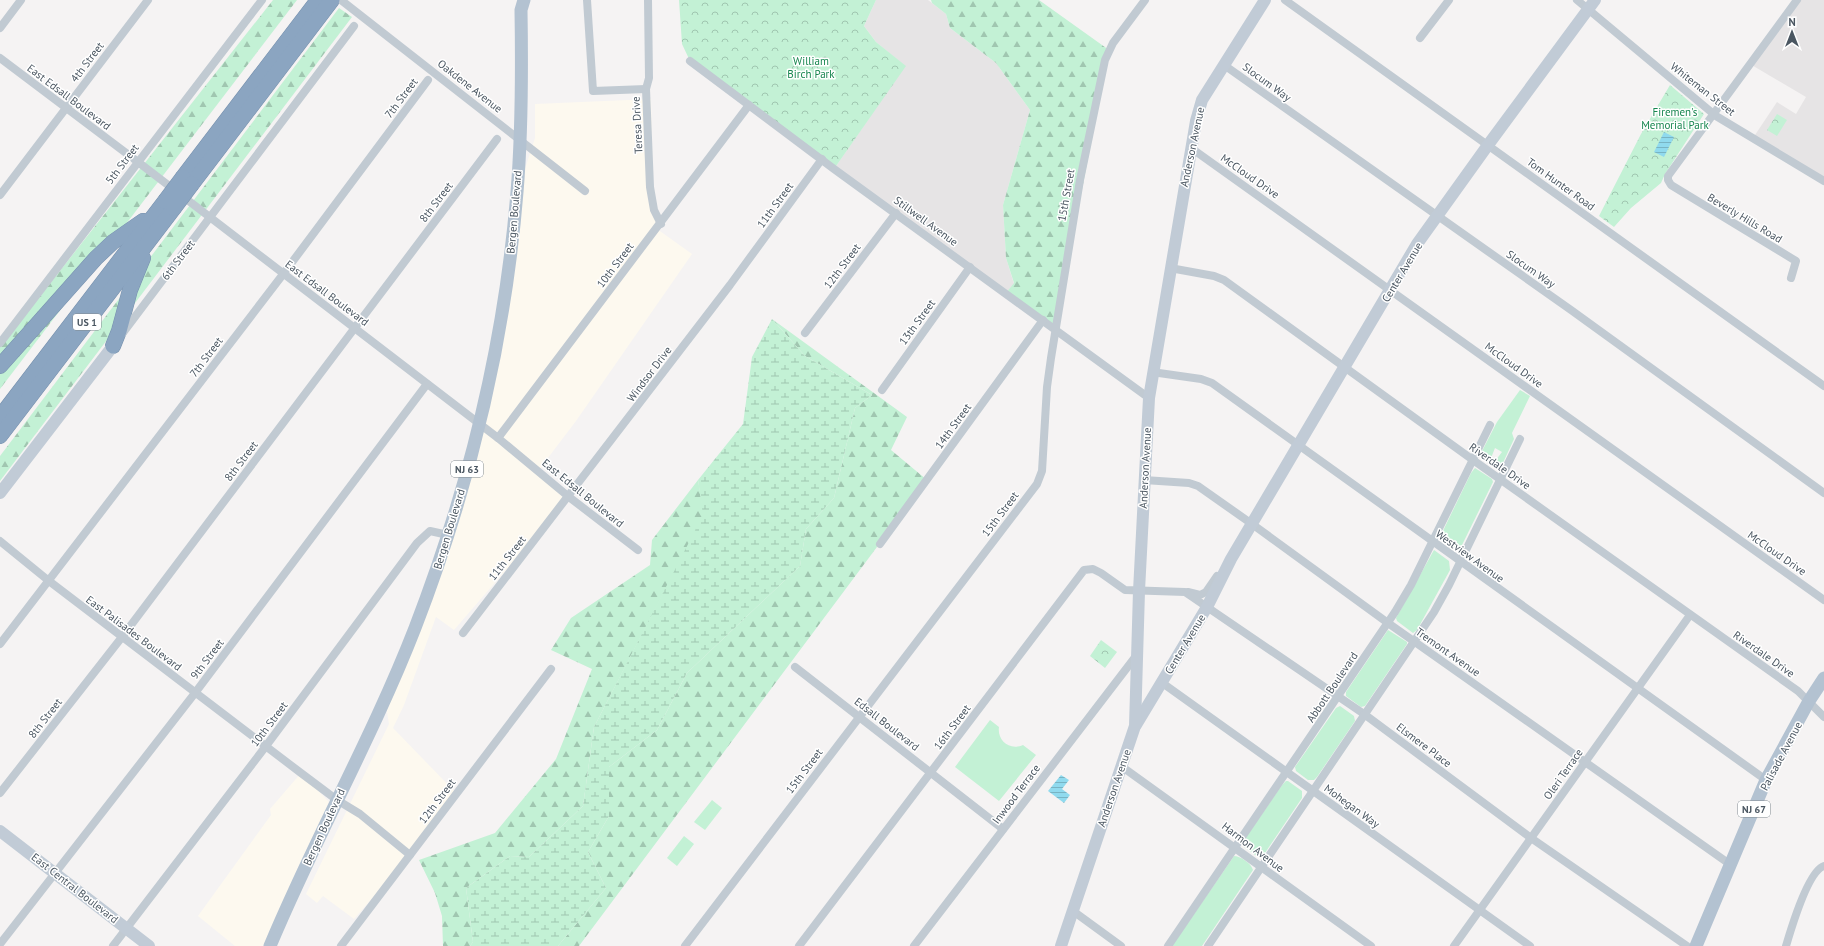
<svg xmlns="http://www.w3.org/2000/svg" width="1824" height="946" font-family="'PT Sans',sans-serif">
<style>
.commercial{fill:#fdf9ef}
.education{fill:#e6e4e5}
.green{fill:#c3f1d5}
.forest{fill:url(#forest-firs)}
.wetland{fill:url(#wetland-marsh)}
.park{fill:url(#park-crowns)}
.water{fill:url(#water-rules)}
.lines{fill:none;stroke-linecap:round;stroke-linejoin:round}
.motorway-casing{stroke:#7690ad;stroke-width:16}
.minor{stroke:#c1cad2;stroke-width:8}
.secondary{stroke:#c1cbd6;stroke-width:12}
.primary{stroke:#b3c2d1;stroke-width:13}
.motorway{stroke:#8ba5c1;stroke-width:15}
.motorway-bridge-casing{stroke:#7690ad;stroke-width:16;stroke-linecap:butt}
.motorway-bridge{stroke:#8ba5c1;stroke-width:15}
.labels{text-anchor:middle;stroke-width:3;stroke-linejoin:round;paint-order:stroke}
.shield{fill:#fff;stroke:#808990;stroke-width:1}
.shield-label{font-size:10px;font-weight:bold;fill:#4a5661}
.park-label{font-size:11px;fill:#17864f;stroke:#fff}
.street-label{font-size:11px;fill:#4a5661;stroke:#fff}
</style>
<defs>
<pattern id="forest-firs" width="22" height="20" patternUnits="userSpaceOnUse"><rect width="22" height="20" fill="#c3f1d5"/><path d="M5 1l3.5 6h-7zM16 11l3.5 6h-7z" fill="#a0c6b0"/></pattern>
<pattern id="wetland-marsh" width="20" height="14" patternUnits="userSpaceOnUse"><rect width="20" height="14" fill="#c3f1d5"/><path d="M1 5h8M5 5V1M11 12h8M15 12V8" fill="none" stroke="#a0c6b0"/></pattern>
<pattern id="park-crowns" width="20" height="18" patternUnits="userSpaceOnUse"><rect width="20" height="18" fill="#c3f1d5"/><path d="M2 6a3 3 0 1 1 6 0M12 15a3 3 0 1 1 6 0" fill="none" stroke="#a0c6b0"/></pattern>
<pattern id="water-rules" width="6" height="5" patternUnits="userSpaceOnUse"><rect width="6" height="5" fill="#90daee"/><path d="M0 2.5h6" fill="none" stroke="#78b4c4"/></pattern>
</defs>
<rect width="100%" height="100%" fill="#f5f3f3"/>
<g class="commercial">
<polygon points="651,99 653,187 657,229 692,254 576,421 538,471 569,497 454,630 436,617 404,705 393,728 457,794 410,855 354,919 323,896 317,903 306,894 389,724 385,700 480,425 517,193 535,138 535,104"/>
<polygon points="301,773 329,802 293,878 270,946 235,946 198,916 271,815 270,809"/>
</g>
<g class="education">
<polygon points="876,0 928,0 932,3 946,14 950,28 996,63 1030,110 1003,205 1006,258 1014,284 1006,293 834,169 905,66 876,42 864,26"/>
<polygon points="1797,0 1824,0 1824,181 1753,138 1777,102 1796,114 1806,97 1750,64"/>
</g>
<g class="green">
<polygon points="1520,390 1530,396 1512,433 1514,439 1501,467 1498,469 1492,465 1502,452 1495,448 1489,463 1481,458 1481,453 1497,422"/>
<polygon points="1475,468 1492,479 1493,482 1462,545 1456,548 1442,541 1440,537 1471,473"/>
<polygon points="1434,550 1449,561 1450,570 1417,630 1413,633 1397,621 1396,618"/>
<polygon points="1388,630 1407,642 1407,644 1365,706 1361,707 1346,696 1346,692"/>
<polygon points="1340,706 1354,716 1355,721 1317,777 1314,780 1308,780 1296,771 1295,767 1336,708"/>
<path d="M 990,720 L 999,727 C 997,740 1009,751 1023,745 L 1036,755 L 999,801 L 955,767 Z"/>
<polygon points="1288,781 1302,791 1302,798 1263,856 1258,857 1244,847 1244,840 1282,785 1286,781"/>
<polygon points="712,800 722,808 705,830 694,822"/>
<polygon points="684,836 694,844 677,866 667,858"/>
<path d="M 1234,856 C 1240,856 1251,863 1253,870 L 1202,946 L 1172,946 Z"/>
</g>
<g class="forest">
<polygon points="273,0 297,0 0,389 0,347"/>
<polygon points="931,0 1039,0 1109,50 1055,329 1006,293 1014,283 1006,258 1003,205 1030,110 996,63 950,28 946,14 932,3"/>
<polygon points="339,8 352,17 0,481 0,456"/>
<polygon points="772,319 907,417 891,450 927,480 579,946 558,946 606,888 588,852 609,816 609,767 657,730 687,673 800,566 806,529 834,498 855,408 872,395 805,356"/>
<polygon points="698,480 704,515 594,727 583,806 529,857 510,856 466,888 473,942 470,946 443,946 442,916 435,893 419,860 495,833 556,759 592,669 551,650 571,618 650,565 652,540"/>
</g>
<polygon class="wetland" points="772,319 805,356 872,395 855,408 834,498 806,529 800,566 687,673 657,730 609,767 609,816 588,852 606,888 558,946 470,946 473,942 466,888 510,856 529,857 583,806 594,727 703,515 698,480 743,424 752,357"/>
<g class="park">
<polygon points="679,0 876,0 864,26 876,42 906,66 834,169 690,61 682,44"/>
<polygon points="1670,85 1704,114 1665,174 1661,183 1631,208 1614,227 1599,216 1641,134"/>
<polygon points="1777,114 1787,120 1777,136 1767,130"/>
<polygon points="1101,640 1117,652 1105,668 1090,656"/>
</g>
<g class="water">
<polygon points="1664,132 1674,137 1664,157 1654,152"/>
<polygon points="1061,775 1069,780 1062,789 1070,795 1064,803 1048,791"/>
</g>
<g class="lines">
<g class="motorway-casing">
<g id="motorway">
<polyline points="183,177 318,0"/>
<polyline points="192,184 332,0"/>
<polyline points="113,346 119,331 130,290 143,258"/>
<polyline points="0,366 96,258 113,242 143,221"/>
<polyline points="0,417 165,201"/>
<polyline points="0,436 174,208"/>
</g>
</g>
<g class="minor">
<polyline points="341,0 585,191"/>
<polyline points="587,0 593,91 646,89"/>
<polyline points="648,0 649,78 646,89 650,187 654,210 661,224"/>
<polyline points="1285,0 1824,386"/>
<polyline points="1577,0 1716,116 1824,181"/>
<polyline points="0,28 21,0"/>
<polyline points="1420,38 1449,0"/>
<polyline points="0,58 138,162 498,438 569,497 638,550"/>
<polyline points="690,61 834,169 1149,398"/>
<polyline points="1224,65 1571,310 1824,493"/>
<polyline points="1191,148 1824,600"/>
<polyline points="0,195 148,0"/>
<polyline points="1170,268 1214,276 1224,280 1473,460 1798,691 1824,717"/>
<polyline points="1791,278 1796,261 1671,185 1668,180 1668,176 1797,0"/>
<polyline points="805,333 896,213"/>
<polyline points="122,334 354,26"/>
<polyline points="0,343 262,0"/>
<polyline points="1152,372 1201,379 1212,383 1766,780"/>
<polyline points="882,390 970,267"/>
<polyline points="498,438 749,105"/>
<polyline points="1144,480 1189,483 1198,486 1252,524 1388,623 1731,865"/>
<polyline points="0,541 49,581 301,773 337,800 360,814 410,855"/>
<polyline points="880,544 1043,320"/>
<polyline points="1188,592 1200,595 1206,592 1217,576"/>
<polyline points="463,633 730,285 822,159"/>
<polyline points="0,644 284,273 428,80"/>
<polyline points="795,667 1003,829"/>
<polyline points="1161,682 1530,946"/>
<polyline points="1121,766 1371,946"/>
<polyline points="0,793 122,637 497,139"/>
<polyline points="1073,911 1121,946"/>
<polyline points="0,944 195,693 427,384"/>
<polyline points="113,946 266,746 417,543 430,531 448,535"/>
<polyline points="341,946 551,669"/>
<polyline points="685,946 1037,484 1042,471 1047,387 1051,358 1080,180 1105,60 1113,43 1145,0"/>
<polyline points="799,946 1084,570 1093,569 1101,573 1125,590 1185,592 1364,714 1531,838 1687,946"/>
<polyline points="914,946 1136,656"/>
<polyline points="1168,946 1395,612 1411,585 1490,425"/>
<polyline points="1208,946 1434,612 1449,585 1520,439"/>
<polyline points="1454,946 1690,615"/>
<path d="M 1786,946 C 1791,929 1808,871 1824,866"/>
</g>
<g class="secondary">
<polyline points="0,493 113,346"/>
<polyline points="1136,725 1207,607 1231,559 1417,244 1488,145 1595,0"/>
<polyline points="0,831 149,946"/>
<polyline points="1061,946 1135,726 1139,591 1149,398 1196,121 1202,100 1265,0"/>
</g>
<g class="primary">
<path d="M 270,946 C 315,838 373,736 415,628 C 469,488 505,342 517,192 C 522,132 522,71 521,10 L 524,0"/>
<polyline points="1696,946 1766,780 1809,701 1824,678"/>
</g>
<use href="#motorway" class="motorway"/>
<g class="motorway-bridge-casing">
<g id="motorway-bridge">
<polyline points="165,201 183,177"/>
<polyline points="174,208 192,184"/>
</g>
</g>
<use href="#motorway-bridge" class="motorway-bridge"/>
</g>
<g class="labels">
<g class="shield">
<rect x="73" y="314" width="28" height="16" rx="3"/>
<rect x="451" y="461" width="32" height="16" rx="3"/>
<rect x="1738" y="801" width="32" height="16" rx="3"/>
</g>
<g class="shield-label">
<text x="87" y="326">US 1</text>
<text x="467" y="473">NJ 63</text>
<text x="1754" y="813">NJ 67</text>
</g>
<g class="park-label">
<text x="811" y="65">William<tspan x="811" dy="13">Birch Park</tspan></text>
<text x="1675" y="116">Firemen's<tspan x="1675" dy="13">Memorial Park</tspan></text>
</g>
<g class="street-label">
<text transform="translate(87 62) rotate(-53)" y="4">4th Street</text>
<text transform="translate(1267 82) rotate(36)" y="4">Slocum Way</text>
<text transform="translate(470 86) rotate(38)" y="4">Oakdene Avenue</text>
<text transform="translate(1703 89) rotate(38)" y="4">Whiteman Street</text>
<text transform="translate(69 97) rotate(37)" y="4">East Edsall Boulevard</text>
<text transform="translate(401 98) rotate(-53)" y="4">7th Street</text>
<text transform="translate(637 125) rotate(-93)" y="4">Teresa Drive</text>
<text transform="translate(1192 147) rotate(-78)" y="4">Anderson Avenue</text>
<text transform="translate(122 164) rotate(-53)" y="4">5th Street</text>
<text transform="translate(1250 176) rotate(35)" y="4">McCloud Drive</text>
<text transform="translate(1561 184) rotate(36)" y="4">Tom Hunter Road</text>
<text transform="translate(1066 195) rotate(-80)" y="4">15th Street</text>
<text transform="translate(436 202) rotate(-53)" y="4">8th Street</text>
<text transform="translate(775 205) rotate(-54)" y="4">11th Street</text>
<text transform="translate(514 212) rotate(-85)" y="4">Bergen Boulevard</text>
<text transform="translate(1745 218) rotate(31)" y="4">Beverly Hills Road</text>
<text transform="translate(926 221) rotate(36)" y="4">Stillwell Avenue</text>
<text transform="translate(178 260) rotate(-53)" y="4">6th Street</text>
<text transform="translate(615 265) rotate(-53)" y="4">10th Street</text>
<text transform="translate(842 266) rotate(-53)" y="4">12th Street</text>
<text transform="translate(1531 269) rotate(35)" y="4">Slocum Way</text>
<text transform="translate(1402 272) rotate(-59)" y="4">Center Avenue</text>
<text transform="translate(327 293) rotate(37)" y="4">East Edsall Boulevard</text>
<text transform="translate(917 322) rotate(-54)" y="4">13th Street</text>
<text transform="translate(206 357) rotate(-53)" y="4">7th Street</text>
<text transform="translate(1514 365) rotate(36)" y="4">McCloud Drive</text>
<text transform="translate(649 374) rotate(-53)" y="4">Windsor Drive</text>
<text transform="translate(953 426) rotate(-54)" y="4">14th Street</text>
<text transform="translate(241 461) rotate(-53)" y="4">8th Street</text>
<text transform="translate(1500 466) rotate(35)" y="4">Riverdale Drive</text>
<text transform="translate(1145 468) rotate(-87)" y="4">Anderson Avenue</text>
<text transform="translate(583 493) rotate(39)" y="4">East Edsall Boulevard</text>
<text transform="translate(1000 514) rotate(-53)" y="4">15th Street</text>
<text transform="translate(449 529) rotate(-73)" y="4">Bergen Boulevard</text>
<text transform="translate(1777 553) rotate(35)" y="4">McCloud Drive</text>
<text transform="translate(1470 556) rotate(36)" y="4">Westview Avenue</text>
<text transform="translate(507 558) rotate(-52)" y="4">11th Street</text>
<text transform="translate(134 633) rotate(37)" y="4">East Palisades Boulevard</text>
<text transform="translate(1185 644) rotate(-59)" y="4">Center Avenue</text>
<text transform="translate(1448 652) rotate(35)" y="4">Tremont Avenue</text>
<text transform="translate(1764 654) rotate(35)" y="4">Riverdale Drive</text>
<text transform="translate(207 659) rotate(-53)" y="4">9th Street</text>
<text transform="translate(1332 687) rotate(-56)" y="4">Abbott Boulevard</text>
<text transform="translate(45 718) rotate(-52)" y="4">8th Street</text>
<text transform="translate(269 724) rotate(-53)" y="4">10th Street</text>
<text transform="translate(887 724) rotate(38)" y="4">Edsall Boulevard</text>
<text transform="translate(952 727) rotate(-53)" y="4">16th Street</text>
<text transform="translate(1424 745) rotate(37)" y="4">Elsmere Place</text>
<text transform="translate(1781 756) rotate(-62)" y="4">Palisade Avenue</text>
<text transform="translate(804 771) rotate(-53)" y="4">15th Street</text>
<text transform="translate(1563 774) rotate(-55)" y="4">Oleri Terrace</text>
<text transform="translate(1114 788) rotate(-71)" y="4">Anderson Avenue</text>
<text transform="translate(1016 794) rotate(-53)" y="4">Inwood Terrace</text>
<text transform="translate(437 801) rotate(-53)" y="4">12th Street</text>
<text transform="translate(1352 806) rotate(36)" y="4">Mohegan Way</text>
<text transform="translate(324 827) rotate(-65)" y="4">Bergen Boulevard</text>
<text transform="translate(1253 847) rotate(37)" y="4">Harmon Avenue</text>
<text transform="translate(75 888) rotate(38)" y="4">East Central Boulevard</text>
</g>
</g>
<g transform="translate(1792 32)" stroke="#ffffff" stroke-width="3" paint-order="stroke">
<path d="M0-3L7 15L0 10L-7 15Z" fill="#4a5661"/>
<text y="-6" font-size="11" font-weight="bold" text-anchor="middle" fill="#4a5661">N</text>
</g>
</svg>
